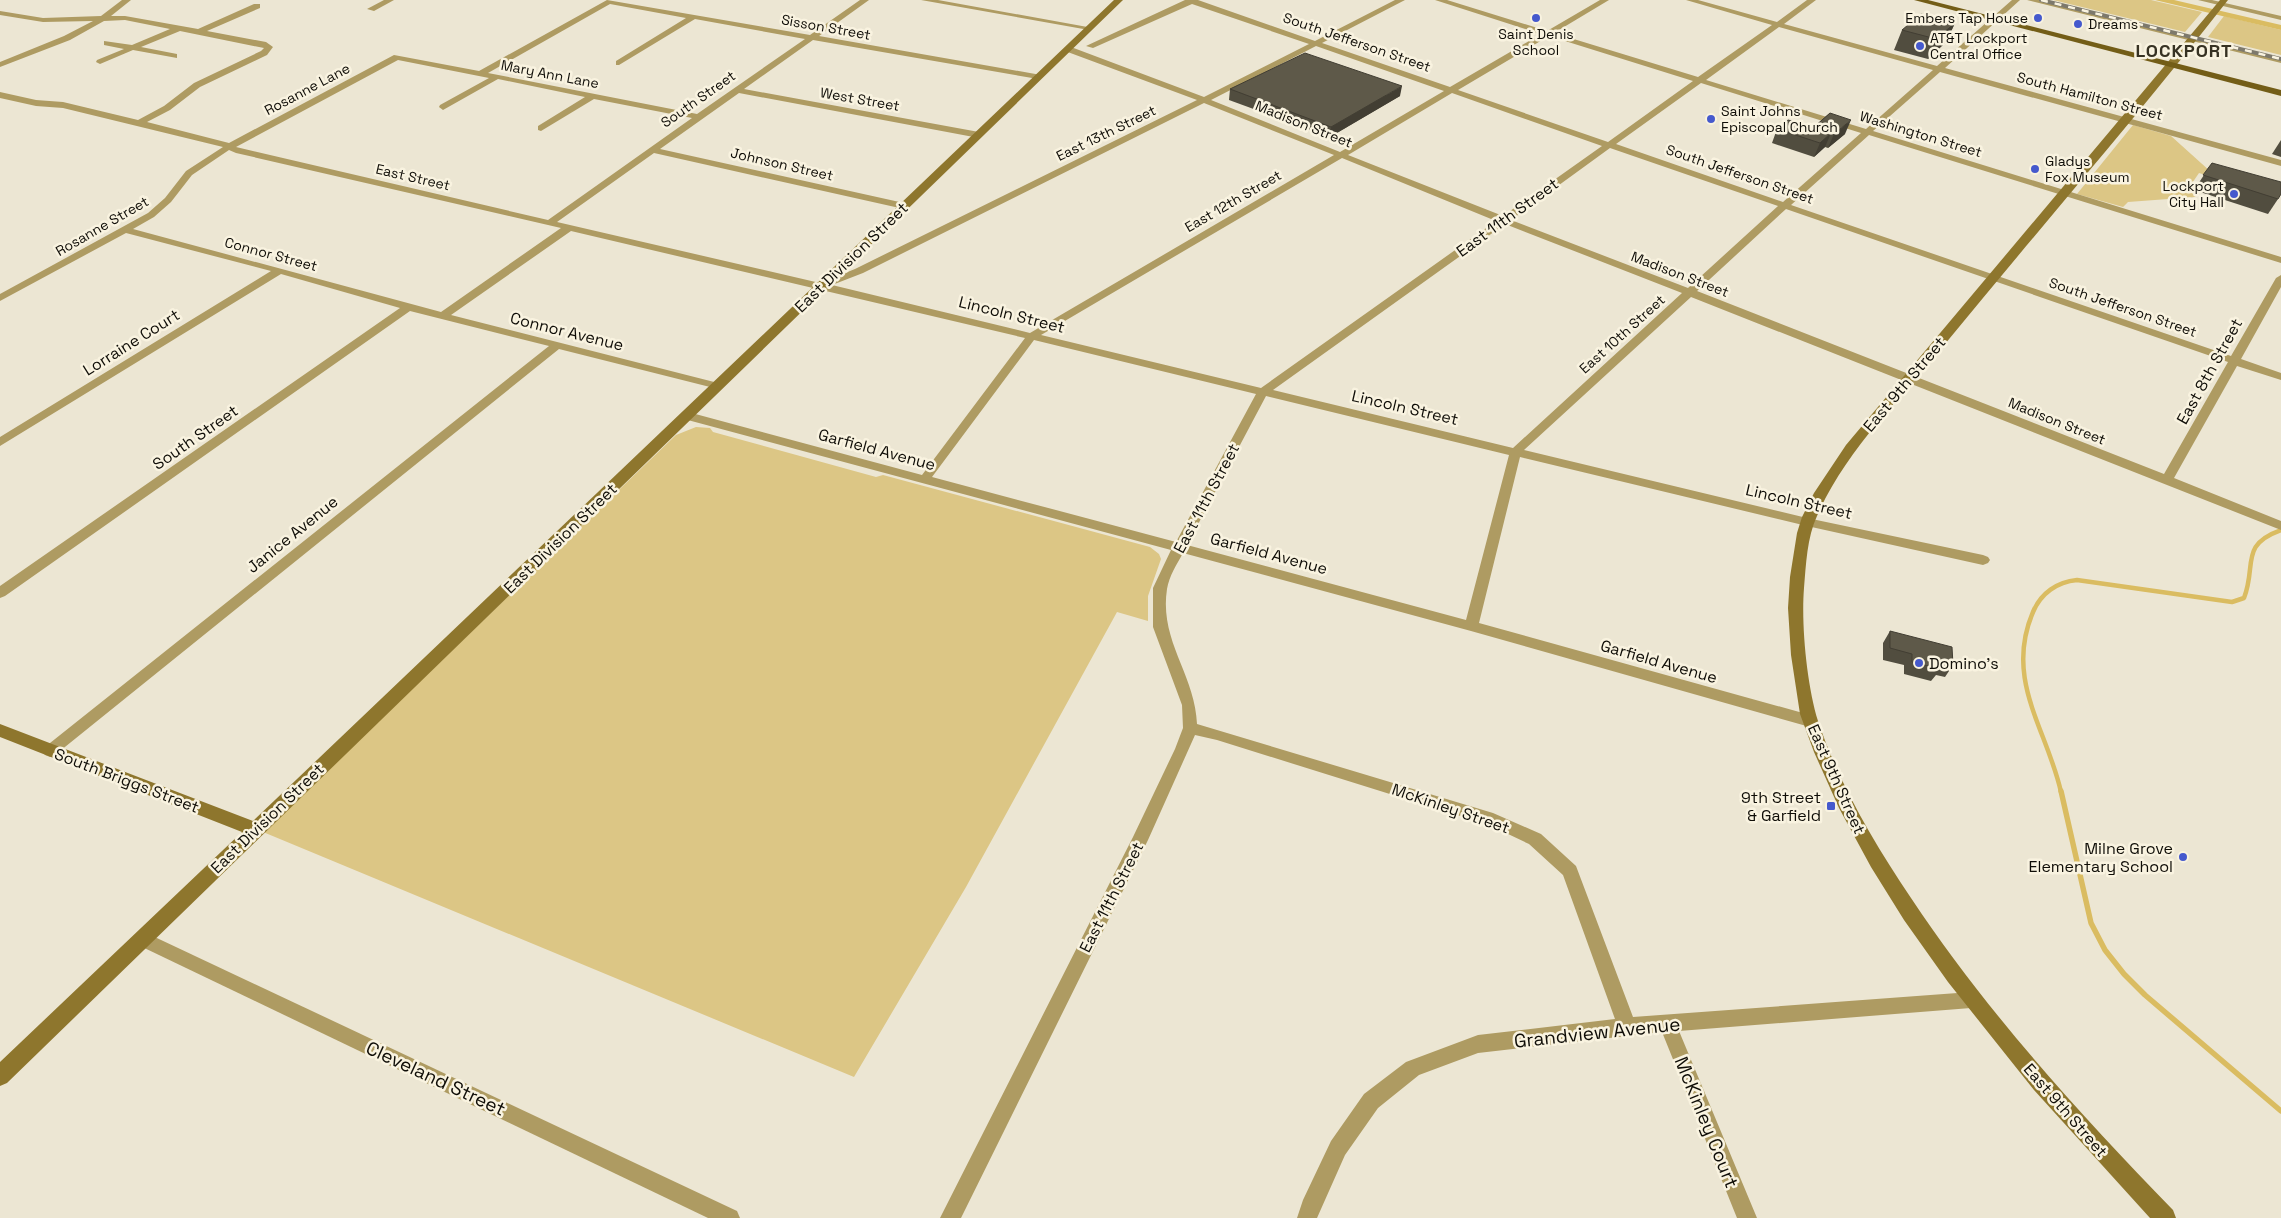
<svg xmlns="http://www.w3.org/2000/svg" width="2281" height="1218" font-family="'Space Grotesk',sans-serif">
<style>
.green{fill:#dcc685}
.water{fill:#dabc61}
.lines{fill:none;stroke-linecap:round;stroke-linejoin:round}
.stream-far1{stroke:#dabc61;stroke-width:4.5}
.stream{stroke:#dabc61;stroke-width:5.5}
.street{fill:#ae9b62;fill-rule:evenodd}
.secondary{fill:#8e762d;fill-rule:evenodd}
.primary{fill:#735d17;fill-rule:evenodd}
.rail-casing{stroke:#7d796c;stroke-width:4}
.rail{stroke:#f9f3e0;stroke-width:2.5;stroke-dasharray:7;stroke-linecap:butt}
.wall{fill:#514d3f}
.shaded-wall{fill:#423e33}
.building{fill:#5e5949;stroke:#423e33}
.poi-dot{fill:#4559cd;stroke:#f9f3e0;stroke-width:2}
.labels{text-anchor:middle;stroke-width:5;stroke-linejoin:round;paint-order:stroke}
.far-poi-label{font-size:14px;fill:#0f0d07;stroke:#f9f3e0;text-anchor:start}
.far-street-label{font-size:14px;fill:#0f0d07;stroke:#f9f3e0}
.street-label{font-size:16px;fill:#0f0d07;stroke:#f9f3e0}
.poi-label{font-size:16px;fill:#0f0d07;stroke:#f9f3e0;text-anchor:end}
.far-district-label{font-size:18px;font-weight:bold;letter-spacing:1px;fill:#373223;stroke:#f9f3e0}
.near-street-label{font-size:19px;fill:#0f0d07;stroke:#f9f3e0}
</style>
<rect width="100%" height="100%" fill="#ece6d3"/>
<g class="green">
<polygon points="2053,0 2151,0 2202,12 2185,32"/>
<polygon points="2224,16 2281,30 2281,55 2208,37"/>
<polygon points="2133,125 2171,136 2211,172 2209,176 2199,173 2188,189 2198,193 2195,197 2128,202 2123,207 2077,194"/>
<polygon points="696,427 710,428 713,432 876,477 883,475 1150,547 1159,554 1161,559 1148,596 1148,621 1117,612 966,887 854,1077 263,832 676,435"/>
</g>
<polygon class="water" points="2155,0 2174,0 2281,25 2281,30"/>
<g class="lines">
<path class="stream-far1" d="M 2061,792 C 2047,729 2004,680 2033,612 C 2041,593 2057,582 2077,580 L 2232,602 L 2244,598 C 2257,565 2239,545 2281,530"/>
<polyline class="stream" points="2061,791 2091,923 2105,950 2124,974 2145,995 2281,1111"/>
<g class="street">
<path d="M 122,0 L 131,0 L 111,16 L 125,16 L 198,29 L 254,4 L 260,4 L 260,8 L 207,31 L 266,42 L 273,47 L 267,55 L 200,87 L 170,110 L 147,122 L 229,143 L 394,55 L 479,71 L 607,0 L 810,35 L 860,0 L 869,0 L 819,36 L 1041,75 L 1041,79 L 1038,79 L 813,40 L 744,89 L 979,132 L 983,135 L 979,138 L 739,93 L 660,149 L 904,203 L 909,206 L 904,209 L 654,153 L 557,222 L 820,283 L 855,269 L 1197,100 L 1065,51 L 1065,47 L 1071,47 L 1204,97 L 1309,44 L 1192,4 L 1093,48 L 1086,46 L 1185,0 L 1198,0 L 1315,41 L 1395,0 L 1405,0 L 1322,43 L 1450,87 L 1541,34 L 1435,0 L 1447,0 L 1547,31 L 1600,0 L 1609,0 L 1554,33 L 1698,77 L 1772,25 L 1686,0 L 1698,0 L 1777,22 L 1807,0 L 1816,0 L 1784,24 L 1937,66 L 2012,0 L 2020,0 L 1945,68 L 2281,160 L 2281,166 L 1940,72 L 1873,131 L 2281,257 L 2281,263 L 1869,135 L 1791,205 L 2231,356 L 2276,278 L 2281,275 L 2281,287 L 2241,359 L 2281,373 L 2281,380 L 2237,366 L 2174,478 L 2281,521 L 2281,530 L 1691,297 L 1524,450 L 1807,518 L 1983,555 L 1988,557 L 1990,560 L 1988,563 L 1983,565 L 1807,526 L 1520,457 L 1479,623 L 1810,715 L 1815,717 L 1817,721 L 1815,725 L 1810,727 L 1471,631 L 1183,553 C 1177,564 1169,576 1167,589 C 1159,641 1195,674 1197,724 L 1493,813 L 1541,834 L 1576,866 L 1633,1017 L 1971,992 L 1977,994 L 1980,1000 L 1977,1006 L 1971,1008 L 1679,1031 L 1757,1218 L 1737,1218 L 1662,1032 L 1478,1053 L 1419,1075 L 1378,1108 L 1345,1155 L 1317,1218 L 1297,1218 L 1303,1200 L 1331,1141 L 1364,1094 L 1406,1062 L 1478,1035 L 1615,1019 L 1563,875 L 1529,844 L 1489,825 L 1217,740 L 1195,735 L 1148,840 L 961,1218 L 940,1218 L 1133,837 L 1175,749 L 1183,728 L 1182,705 L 1153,627 L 1153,588 L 1171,550 L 684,419 L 682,416 L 688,412 L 922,475 L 1025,338 L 571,231 L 451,315 L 722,384 L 724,386 L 722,388 L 718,389 L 559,349 L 55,755 L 50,757 L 45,755 L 42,751 L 45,747 L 549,346 L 410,311 L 5,596 L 0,598 L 0,586 L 400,308 L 281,274 L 0,446 L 0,437 L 271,271 L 126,233 L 0,301 L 0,294 L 148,213 L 165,198 L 186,171 L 223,147 L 63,108 L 36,106 L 0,98 L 0,92 L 36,100 L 63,102 L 138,120 L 164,106 L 194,83 L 261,51 L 264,48 L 180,31 L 141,47 L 177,54 L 177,58 L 133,50 L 100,64 L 96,62 L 97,60 L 124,49 L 104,45 L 104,41 L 132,45 L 170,29 L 125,20 L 104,21 L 70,40 L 0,67 L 0,62 L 64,36 L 93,21 L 43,22 L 0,15 L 0,11 L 43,18 L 101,16 ZM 610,4 L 686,18 L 616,61 L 616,65 L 619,65 L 695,19 L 805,39 L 697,114 L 488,73 ZM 1779,27 L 1933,70 L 1866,129 L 1706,80 ZM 1549,36 L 1693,81 L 1608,142 L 1458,90 ZM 1316,46 L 1444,91 L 1340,152 L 1211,100 ZM 398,60 L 489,78 L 440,105 L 439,107 L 443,110 L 498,79 L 585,97 L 538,126 L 538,130 L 541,131 L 594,99 L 692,118 L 548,220 L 236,147 ZM 1701,83 L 1861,133 L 1783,202 L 1616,144 ZM 1452,93 L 1602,146 L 1503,216 L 1348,155 ZM 1204,103 L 1334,155 L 1030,333 L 832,285 L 863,273 ZM 1610,148 L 1778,206 L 1688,288 L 1511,220 ZM 229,150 L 236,153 L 561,228 L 441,312 L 133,229 L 154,217 L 171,202 L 192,175 ZM 1342,158 L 1496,221 L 1261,388 L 1041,335 ZM 1786,209 L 2228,362 L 2164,474 L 1697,291 ZM 1505,224 L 1682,293 L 1513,448 L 1273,390 ZM 1034,340 L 1256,394 L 1176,542 L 932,477 ZM 1266,396 L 1509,455 L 1466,620 L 1187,545 Z"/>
<polygon points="384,0 394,0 374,11 367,9"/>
<polygon points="921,0 938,0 1093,28 1089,30"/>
<polygon points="2027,0 2040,0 2281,59 2281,63"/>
<polygon points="2198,0 2212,0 2281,16 2281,20"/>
<polygon points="142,931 737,1211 740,1218 708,1218 136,944 133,939 136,934"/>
</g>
<g class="secondary">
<polygon points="1114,0 1123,0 7,1083 0,1086 0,1062 242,832 0,737 0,724 253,821"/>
<path d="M 2220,0 L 2228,0 C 2137,117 2039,229 1945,344 C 1900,399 1846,450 1817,516 C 1807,537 1806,565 1804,588 C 1801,626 1807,685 1818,721 C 1839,784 1874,843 1911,898 C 1986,1011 2078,1112 2173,1210 L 2176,1218 L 2150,1218 L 2034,1090 L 1948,982 L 1904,920 L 1871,867 L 1839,808 L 1814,752 L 1800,714 L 1791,655 L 1788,608 L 1790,577 L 1797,533 L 1802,517 L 1814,493 L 1846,445 Z"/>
</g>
<polygon class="primary" points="1914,0 1928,0 2281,90 2281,96"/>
<g class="rail-casing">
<polyline id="rail" points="2041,0 2281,59"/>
</g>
<use href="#rail" class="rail"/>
</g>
<g class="wall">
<polygon points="1955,23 1946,42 1928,59 1894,50 1902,30"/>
<polygon points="1230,89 1400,96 1330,137 1229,100"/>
<polygon points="1830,113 1845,134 1828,148 1825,147 1814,157 1772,143 1777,129 1806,134"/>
<polygon points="2281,140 2281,157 2272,154"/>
<polygon points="2212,163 2278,199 2268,214 2194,190"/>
<polygon points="1890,631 1953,665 1945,677 1936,675 1931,681 1904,674 1904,665 1883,660 1883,643"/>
</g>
<g class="shaded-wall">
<polygon points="1955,23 1946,42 1928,59 1936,39"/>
<polygon points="1402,86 1400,96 1330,137 1331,127"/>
<polygon points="1851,120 1845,134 1828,148 1834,134"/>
<polygon points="1831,133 1825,147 1814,157 1820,143"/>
</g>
<g class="building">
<polygon points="1921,14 1955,23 1936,39 1902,30"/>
<polygon points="1305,53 1402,86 1331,127 1230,89"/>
<polygon points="1830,113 1851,120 1834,134 1831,133 1820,143 1777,129 1788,120 1796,122 1806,134"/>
<polygon points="2212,163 2281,182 2281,194 2278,199 2203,175"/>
<polygon points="1890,631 1952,647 1953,665 1939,662 1940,669 1912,662 1912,654 1890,648"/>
</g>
<g class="poi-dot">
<circle cx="1536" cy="18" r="5"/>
<circle cx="2038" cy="18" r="5"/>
<circle cx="2078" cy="24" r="5"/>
<circle cx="1920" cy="46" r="5"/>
<circle cx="1711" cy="119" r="5"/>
<circle cx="2035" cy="169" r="5"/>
<circle cx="2234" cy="194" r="5"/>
<circle cx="1919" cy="663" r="5"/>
<rect x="1826" y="801" width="10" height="10" rx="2.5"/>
<circle cx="2183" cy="857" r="5"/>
</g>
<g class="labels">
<g class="far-poi-label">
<text x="2028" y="23" text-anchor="end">Embers Tap House</text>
<text x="2088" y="29">Dreams</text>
<text x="1536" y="39" text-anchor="middle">Saint Denis<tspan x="1536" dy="16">School</tspan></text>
<text x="1930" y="43">AT&amp;T Lockport<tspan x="1930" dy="16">Central Office</tspan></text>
<text x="1721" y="116">Saint Johns<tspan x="1721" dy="16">Episcopal Church</tspan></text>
<text x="2045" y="166">Gladys<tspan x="2045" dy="16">Fox Museum</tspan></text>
<text x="2224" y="191" text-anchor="end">Lockport<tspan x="2224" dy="16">City Hall</tspan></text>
</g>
<g class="far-street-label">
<text transform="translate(826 27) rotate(10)" y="5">Sisson Street</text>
<text transform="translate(1357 42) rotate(19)" y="5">South Jefferson Street</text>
<text transform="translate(550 74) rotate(11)" y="5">Mary Ann Lane</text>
<text transform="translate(307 89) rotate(-28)" y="5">Rosanne Lane</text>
<text transform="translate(2090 96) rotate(15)" y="5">South Hamilton Street</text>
<text transform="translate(698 99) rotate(-35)" y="5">South Street</text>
<text transform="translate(860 99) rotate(10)" y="5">West Street</text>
<text transform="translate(1304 124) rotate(22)" y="5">Madison Street</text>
<text transform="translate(1106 133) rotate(-26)" y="5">East 13th Street</text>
<text transform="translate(1921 134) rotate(17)" y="5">Washington Street</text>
<text transform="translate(782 164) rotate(13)" y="5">Johnson Street</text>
<text transform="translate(1740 174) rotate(19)" y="5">South Jefferson Street</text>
<text transform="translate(413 177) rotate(13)" y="5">East Street</text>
<text transform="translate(1233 201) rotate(-30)" y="5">East 12th Street</text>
<text transform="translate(102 226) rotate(-30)" y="5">Rosanne Street</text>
<text transform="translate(271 254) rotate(15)" y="5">Connor Street</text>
<text transform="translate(1680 274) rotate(21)" y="5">Madison Street</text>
<text transform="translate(2123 307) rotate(19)" y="5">South Jefferson Street</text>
<text transform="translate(1622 334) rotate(-42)" y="5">East 10th Street</text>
<text transform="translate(2057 421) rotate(22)" y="5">Madison Street</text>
</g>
<g class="street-label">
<text transform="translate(1507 217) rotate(-36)" y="6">East 11th Street</text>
<text transform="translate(851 257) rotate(-44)" y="6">East Division Street</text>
<text transform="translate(1012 314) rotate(14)" y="6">Lincoln Street</text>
<text transform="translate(567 331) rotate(14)" y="6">Connor Avenue</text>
<text transform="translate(131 342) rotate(-32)" y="6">Lorraine Court</text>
<text transform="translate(2209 371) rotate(-61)" y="6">East 8th Street</text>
<text transform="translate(1904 384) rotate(-50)" y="6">East 9th Street</text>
<text transform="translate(1405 407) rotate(13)" y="6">Lincoln Street</text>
<text transform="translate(195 437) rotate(-35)" y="6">South Street</text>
<text transform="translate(877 449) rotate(15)" y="6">Garfield Avenue</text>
<text transform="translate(1206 498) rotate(-62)" y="6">East 11th Street</text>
<text transform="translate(1799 501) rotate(13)" y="6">Lincoln Street</text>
<text transform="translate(292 534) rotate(-39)" y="6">Janice Avenue</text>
<text transform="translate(560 538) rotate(-44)" y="6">East Division Street</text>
<text transform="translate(1269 553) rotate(15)" y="6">Garfield Avenue</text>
<text transform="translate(1659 661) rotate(16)" y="6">Garfield Avenue</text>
<text transform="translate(1837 779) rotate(66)" y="6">East 9th Street</text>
<text transform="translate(127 780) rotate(21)" y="6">South Briggs Street</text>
<text transform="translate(1451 808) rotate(19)" y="6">McKinley Street</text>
<text transform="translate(267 818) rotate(-44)" y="6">East Division Street</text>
<text transform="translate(1111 897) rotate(-63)" y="6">East 11th Street</text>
<text transform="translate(2066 1110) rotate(49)" y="6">East 9th Street</text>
</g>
<g class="poi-label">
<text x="1929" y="669" text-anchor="start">Domino's</text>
<text x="1821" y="803">9th Street<tspan x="1821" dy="18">&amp; Garfield</tspan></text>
<text x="2173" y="854">Milne Grove<tspan x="2173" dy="18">Elementary School</tspan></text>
</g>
<g class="far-district-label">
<text x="2184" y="57">LOCKPORT</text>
</g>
<g class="near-street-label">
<text transform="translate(1597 1032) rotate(-6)" y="7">Grandview Avenue</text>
<text transform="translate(436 1078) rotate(25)" y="7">Cleveland Street</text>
<text transform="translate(1707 1122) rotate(68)" y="7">McKinley Court</text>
</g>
</g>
</svg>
